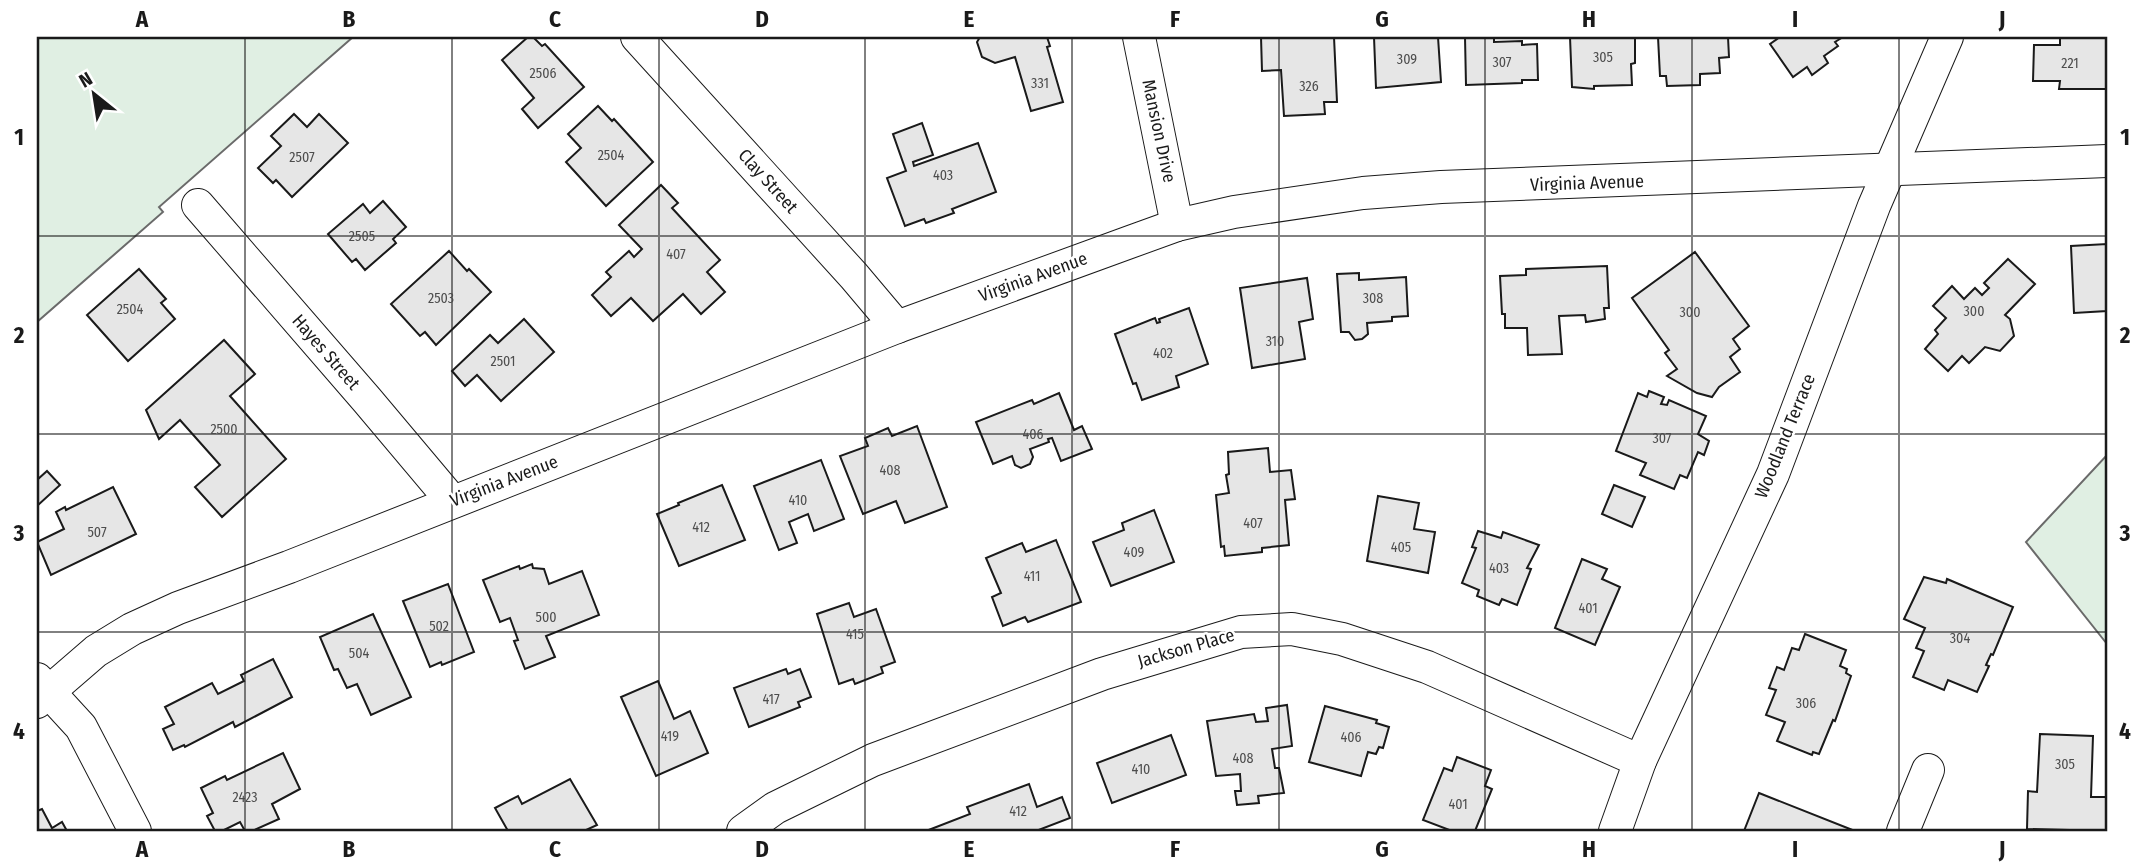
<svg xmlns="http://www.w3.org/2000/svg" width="2144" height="868" font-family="'Fira Sans Condensed',sans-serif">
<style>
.green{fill:#e0efe3;stroke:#6a6a6a;stroke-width:2}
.building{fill:#e6e6e6;stroke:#1a1a1a;stroke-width:2}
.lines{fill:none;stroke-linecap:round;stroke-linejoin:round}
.street-casing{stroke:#1a1a1a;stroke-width:34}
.street{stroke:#fff;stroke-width:32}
.grid{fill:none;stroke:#1a1a1a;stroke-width:2;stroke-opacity:0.55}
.labels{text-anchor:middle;stroke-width:5;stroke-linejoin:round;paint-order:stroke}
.number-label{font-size:14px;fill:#4d4d4d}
.street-label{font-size:18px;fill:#1a1a1a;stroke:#fff}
.neatline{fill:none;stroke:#1a1a1a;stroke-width:2.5}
.grid-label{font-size:23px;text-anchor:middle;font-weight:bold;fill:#1a1a1a}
</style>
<rect width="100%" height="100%" fill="#fff"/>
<g class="green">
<polygon points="37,37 353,37 159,207 163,212 37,322"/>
<polygon points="2107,455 2107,644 2026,542"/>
</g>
<g class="building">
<polygon points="528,37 533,37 542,46 545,44 584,87 538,128 522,109 534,98 502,60"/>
<polygon points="980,37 1047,37 1050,46 1047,47 1063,102 1031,111 1015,57 995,63 982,57 977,42"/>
<polygon points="1261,37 1334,37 1337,102 1324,102 1325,114 1284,116 1281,70 1262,71"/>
<polygon points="1374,37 1438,37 1441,82 1376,88"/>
<polygon points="1465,37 1494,37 1494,42 1522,41 1522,45 1537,44 1538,80 1522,80 1522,83 1466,85"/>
<polygon points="1570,37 1635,37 1635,63 1631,64 1632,85 1594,86 1594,89 1572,87"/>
<polygon points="1658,37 1728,37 1729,57 1719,58 1720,73 1700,74 1700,85 1667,86 1666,76 1660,76"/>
<polygon points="1775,37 1843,37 1835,42 1838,46 1824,56 1828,63 1812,75 1807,67 1793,77 1770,44 1777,39"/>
<polygon points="2060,37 2107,37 2107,89 2059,89 2060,81 2033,81 2034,45 2060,45"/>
<polygon points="598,106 612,121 614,119 653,162 606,206 566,162 581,148 568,134"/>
<polygon points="294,114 307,127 319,114 348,143 292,197 276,180 273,183 258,168 281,146 271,136"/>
<polygon points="922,123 933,155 913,162 914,166 978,143 996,192 952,209 954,213 926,223 924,219 905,226 887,178 906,171 893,134"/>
<polygon points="661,185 678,203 672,208 720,260 707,272 725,292 701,314 683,294 653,321 631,298 611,316 592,295 611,277 606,272 629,251 634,257 642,249 619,225"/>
<polygon points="383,201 406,227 393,239 396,243 365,270 356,259 352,262 328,234 363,204 370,213"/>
<polygon points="2107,244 2107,311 2074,313 2071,246"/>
<polygon points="449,251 467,271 469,269 491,292 436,345 425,332 420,336 391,304"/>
<polygon points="1695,252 1749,326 1733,339 1740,349 1730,357 1740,372 1719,387 1712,397 1697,393 1667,376 1677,369 1665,353 1669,350 1632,298"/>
<polygon points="2008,259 2035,284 2005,315 2010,319 2014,336 2000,351 1985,347 1969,363 1962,356 1948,371 1925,349 1938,334 1935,330 1946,318 1933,306 1952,286 1964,299 1975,288 1982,295 1989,288 1984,283"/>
<polygon points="1607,266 1609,308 1604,308 1605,319 1586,322 1585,315 1559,316 1562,354 1528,355 1527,328 1505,328 1505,314 1502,314 1500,276 1526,275 1526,269"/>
<polygon points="139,269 166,299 161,303 175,319 128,361 87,315"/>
<polygon points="1359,273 1359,280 1406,277 1408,316 1392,317 1392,321 1367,323 1368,334 1362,339 1355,340 1349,332 1341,332 1337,274"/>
<polygon points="1307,278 1313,319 1299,322 1305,359 1252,368 1240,288"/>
<polygon points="1189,308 1208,364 1176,376 1179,387 1142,400 1136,383 1133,384 1115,334 1155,318 1157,323 1160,322 1159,319"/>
<polygon points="524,319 554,352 501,401 477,375 465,386 452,371 490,335 498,343"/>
<polygon points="224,340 255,374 230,396 286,459 222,517 195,487 220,465 180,420 159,439 146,410"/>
<polygon points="1649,391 1664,397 1661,404 1667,405 1669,400 1706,416 1698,434 1709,441 1704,455 1698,452 1687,478 1680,475 1674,489 1640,475 1646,463 1616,451 1638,393 1647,397"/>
<polygon points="1059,393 1074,430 1082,426 1092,449 1061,461 1052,438 1048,439 1049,442 1030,449 1033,457 1030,464 1021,468 1015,465 1012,456 993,464 976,422 1032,400 1034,404"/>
<polygon points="917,426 947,507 905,523 896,501 863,514 840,456 868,446 865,438 888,428 892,436"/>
<polygon points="1268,448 1270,472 1291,470 1295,499 1285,500 1289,545 1262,548 1262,552 1225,556 1224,546 1221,547 1216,495 1229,493 1226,475 1229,474 1228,452"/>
<polygon points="821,460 844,519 814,531 808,514 789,522 797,543 779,550 754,486"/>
<polygon points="47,471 60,485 37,506 37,480"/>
<polygon points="722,485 745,540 679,566 657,514 679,505 678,503"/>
<polygon points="1614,485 1645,497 1632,527 1602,514"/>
<polygon points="113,487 136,534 51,575 37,542 64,529 56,512 65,507 66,510"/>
<polygon points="1378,496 1419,503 1414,529 1435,532 1428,573 1367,561"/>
<polygon points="1154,510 1174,562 1111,586 1093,542 1124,530 1122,523"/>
<polygon points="1478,531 1501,538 1503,532 1539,545 1527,568 1531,569 1517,605 1502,599 1499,605 1477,596 1479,590 1462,583 1476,548 1472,547"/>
<polygon points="1056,540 1081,602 1028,622 1025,617 1003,626 992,597 1001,593 986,558 1022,543 1026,552"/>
<polygon points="1582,559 1607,569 1602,579 1620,587 1595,645 1555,628"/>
<polygon points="532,564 533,568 544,569 549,584 582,571 599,615 546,636 555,657 525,669 514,641 518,640 510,618 500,622 483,580 519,566 520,569"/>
<polygon points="1924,577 1946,583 1947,579 2013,607 1993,655 1991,654 1986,665 1989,666 1977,692 1948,680 1944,690 1913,677 1924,651 1916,648 1925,628 1904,619"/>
<polygon points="448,584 474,652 442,665 441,662 430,667 403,601"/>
<polygon points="849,603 854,617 876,609 895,662 881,667 883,673 855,684 853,679 839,684 817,614"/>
<polygon points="373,614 411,697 371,715 357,684 347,688 338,669 334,670 320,637"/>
<polygon points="1805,634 1846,650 1840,666 1847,669 1846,673 1851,676 1835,721 1833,720 1819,754 1813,752 1812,755 1777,741 1785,722 1766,715 1776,690 1769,688 1777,667 1784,670 1792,648 1799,650"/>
<polygon points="273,659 292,697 235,727 233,722 185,747 184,745 173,750 163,729 174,724 165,707 212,683 218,694 244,681 241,675"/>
<polygon points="786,669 788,674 800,669 811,697 798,702 800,707 749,727 734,688"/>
<polygon points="658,681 674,719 690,711 708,753 656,776 621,697"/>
<polygon points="1287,705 1292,746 1272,749 1275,768 1279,768 1284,793 1258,796 1259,803 1237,805 1235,791 1241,791 1240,774 1216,776 1207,721 1254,714 1256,722 1268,721 1266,708"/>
<polygon points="1325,706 1377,720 1376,723 1389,727 1383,748 1379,747 1376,754 1368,752 1361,776 1309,762"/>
<polygon points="2040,734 2093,736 2091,797 2107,797 2107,831 2027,829 2028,791 2037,792"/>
<polygon points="1171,735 1186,775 1112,803 1097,763"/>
<polygon points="283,753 300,789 272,804 279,819 252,831 245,831 240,822 222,831 215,831 207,816 213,813 201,788 225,776 227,780"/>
<polygon points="1457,757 1491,770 1485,786 1492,789 1475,831 1452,831 1423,820 1444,768 1452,771"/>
<polygon points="570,779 597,825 584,831 508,831 495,808 518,796 522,804"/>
<polygon points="1029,784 1037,807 1062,797 1070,818 1036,831 926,831 970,814 967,807"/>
<polygon points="1759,793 1855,831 1744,831"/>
<polygon points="42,809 52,828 62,822 67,831 37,831 37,811"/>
</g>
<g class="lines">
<g class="street-casing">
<g id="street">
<polyline points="637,37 854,276 897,327"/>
<polyline points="1139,37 1177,225"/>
<polyline points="198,205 367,400 452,501"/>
<polyline points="37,679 81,727 135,831"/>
<polyline points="37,702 96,651 132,629 178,608 289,567 897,327 1130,242 1177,225 1234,212 1363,193 1441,187 2107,161"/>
<polyline points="743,831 775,808 873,760 1102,674 1241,632 1292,629 1342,639 1427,667 1640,761"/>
<polyline points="1615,831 1640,761 1773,474 1874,206 1947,37"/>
<polyline points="1903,831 1928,770"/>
</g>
</g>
<use href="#street" class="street"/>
</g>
<path class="grid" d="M 245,37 L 245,831M 452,37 L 452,831M 659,37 L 659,831M 865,37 L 865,831M 1072,37 L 1072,831M 1279,37 L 1279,831M 1485,37 L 1485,831M 1692,37 L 1692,831M 1899,37 L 1899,831M 37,236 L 2107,236M 37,434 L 2107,434M 37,632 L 2107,632"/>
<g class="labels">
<g class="number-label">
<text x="1603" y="62">305</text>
<text x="1407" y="64">309</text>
<text x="1502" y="67">307</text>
<text x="2070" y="68">221</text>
<text x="543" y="78">2506</text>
<text x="1040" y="88">331</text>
<text x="1309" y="91">326</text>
<text x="611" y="160">2504</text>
<text x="302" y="162">2507</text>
<text x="943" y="180">403</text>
<text x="362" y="241">2505</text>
<text x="676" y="259">407</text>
<text x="441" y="303">2503</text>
<text x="1373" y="303">308</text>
<text x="130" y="314">2504</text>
<text x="1974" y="316">300</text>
<text x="1690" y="317">300</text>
<text x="1275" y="346">310</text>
<text x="1163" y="358">402</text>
<text x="503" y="366">2501</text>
<text x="224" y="434">2500</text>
<text x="1033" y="439">406</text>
<text x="1662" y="443">307</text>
<text x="890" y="475">408</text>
<text x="798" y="505">410</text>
<text x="1253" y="528">407</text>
<text x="701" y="532">412</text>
<text x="97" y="537">507</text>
<text x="1401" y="552">405</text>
<text x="1134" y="557">409</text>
<text x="1499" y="573">403</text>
<text x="1032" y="581">411</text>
<text x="1588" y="613">401</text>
<text x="546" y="622">500</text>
<text x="439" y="631">502</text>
<text x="855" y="639">415</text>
<text x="1960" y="643">304</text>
<text x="359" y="658">504</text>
<text x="771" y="704">417</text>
<text x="1806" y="708">306</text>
<text x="670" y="741">419</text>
<text x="1351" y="742">406</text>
<text x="1243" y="763">408</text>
<text x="2065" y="769">305</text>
<text x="1141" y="774">410</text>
<text x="245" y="802">2423</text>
<text x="1458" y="809">401</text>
<text x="1018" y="816">412</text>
</g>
<g class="street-label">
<text transform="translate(1159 131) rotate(78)" y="6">Mansion Drive</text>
<text transform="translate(768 181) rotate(48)" y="6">Clay Street</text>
<text transform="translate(1587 183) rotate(-2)" y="6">Virginia Avenue</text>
<text transform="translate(1033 277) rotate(-20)" y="6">Virginia Avenue</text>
<text transform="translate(326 352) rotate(49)" y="6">Hayes Street</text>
<text transform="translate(1785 436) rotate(-68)" y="6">Woodland Terrace</text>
<text transform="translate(504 481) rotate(-21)" y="6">Virginia Avenue</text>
<text transform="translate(1186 648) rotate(-16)" y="6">Jackson Place</text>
</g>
</g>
<rect width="2144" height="868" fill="none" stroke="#ffffff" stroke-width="77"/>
<g transform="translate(94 94) rotate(330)" stroke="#ffffff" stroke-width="5" paint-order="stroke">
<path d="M0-5L12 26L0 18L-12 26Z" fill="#1a1a1a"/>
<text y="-10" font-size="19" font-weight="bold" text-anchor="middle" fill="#1a1a1a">N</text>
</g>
<rect x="38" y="38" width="2068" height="792" class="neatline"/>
<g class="grid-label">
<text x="142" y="27">A</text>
<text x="349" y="27">B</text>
<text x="555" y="27">C</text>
<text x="762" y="27">D</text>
<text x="969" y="27">E</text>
<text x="1175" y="27">F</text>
<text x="1382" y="27">G</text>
<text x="1589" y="27">H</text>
<text x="1795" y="27">I</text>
<text x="2002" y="27">J</text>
<text x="19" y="145">1</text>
<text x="2125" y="145">1</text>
<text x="19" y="343">2</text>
<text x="2125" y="343">2</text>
<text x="19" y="541">3</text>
<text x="2125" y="541">3</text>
<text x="19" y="739">4</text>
<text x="2125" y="739">4</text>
<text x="142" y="857">A</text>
<text x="349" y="857">B</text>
<text x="555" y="857">C</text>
<text x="762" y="857">D</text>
<text x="969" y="857">E</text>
<text x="1175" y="857">F</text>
<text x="1382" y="857">G</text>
<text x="1589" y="857">H</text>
<text x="1795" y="857">I</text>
<text x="2002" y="857">J</text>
</g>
</svg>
